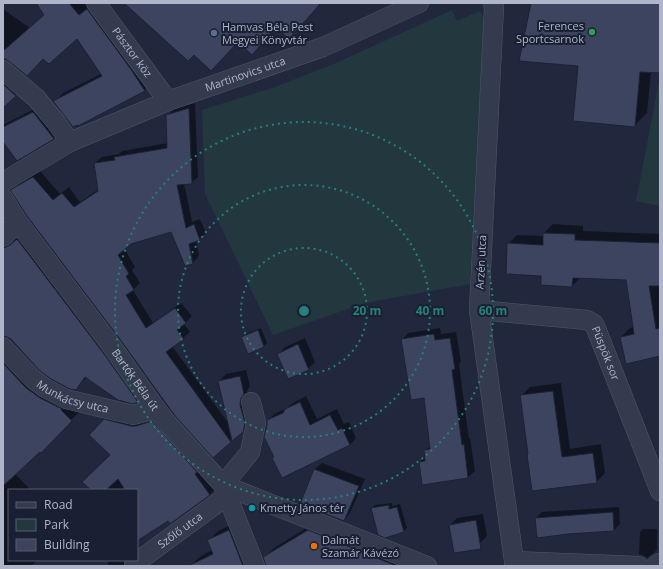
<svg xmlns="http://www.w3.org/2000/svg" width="663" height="569" font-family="'Open Sans',sans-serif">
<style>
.green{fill:#23373f}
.shadow{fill:#0007;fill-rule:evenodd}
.building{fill:#3c445f;stroke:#1c2235}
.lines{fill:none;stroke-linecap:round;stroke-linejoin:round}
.street-casing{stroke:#505669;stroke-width:20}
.street{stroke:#353b4e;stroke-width:19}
.ring{fill:none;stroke:#27807c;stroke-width:2;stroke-dasharray:2 4}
.leisure-dot{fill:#2e9e5b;stroke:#1a2033;stroke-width:1.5}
.service-dot{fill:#5c6f8a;stroke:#1a2033;stroke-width:1.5}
.culture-dot{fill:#0f9aa8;stroke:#1a2033;stroke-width:1.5}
.food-dot{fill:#e8710a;stroke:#1a2033;stroke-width:1.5}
.labels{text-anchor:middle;stroke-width:4;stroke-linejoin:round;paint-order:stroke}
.poi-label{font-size:11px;fill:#b0b6c9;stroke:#1a2033;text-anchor:start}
.street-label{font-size:11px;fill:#b0b6c9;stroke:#1a2033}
.centre{fill:#27807c;stroke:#1a2033;stroke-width:2}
.ring-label{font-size:12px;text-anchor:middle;font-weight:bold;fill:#27807c;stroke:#1a2033;stroke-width:4;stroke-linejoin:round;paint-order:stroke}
</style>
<rect width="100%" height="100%" fill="#21283e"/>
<g class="green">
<polygon points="452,10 457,21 480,11 484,19 470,284 365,303 273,335 205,194 202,110 275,87 336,63"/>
<polygon points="659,82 660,82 660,206 636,201"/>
</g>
<g class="shadow">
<polygon points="37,3 84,3 88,7 94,3 153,82 144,90 81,123 55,102 63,93 101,74 77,37 43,58 3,58 3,9 30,28 45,15"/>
<polygon points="126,3 321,3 289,37 277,27 252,53 238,41 211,70 194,54"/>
<polygon points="532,3 660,3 660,72 651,72 647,113 634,126 579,66"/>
<polygon points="3,68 24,87 3,106"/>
<polygon points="195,103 198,177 191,183 184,183 192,222 200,219 206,233 199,239 196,240 199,256 193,263 186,265 172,231 131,243 124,248 135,267 132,270 140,283 133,290 153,323 181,303 192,316 184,324 190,332 183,338 172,346 229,424 219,381 226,374 246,370 250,386 247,391 247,397 250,424 213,456 12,190 18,184 40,171 60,194 69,187 80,202 99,189 95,163 102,157 119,154 122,151 168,143 167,116 174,109"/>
<polygon points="40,106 60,131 54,138 17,160 3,140 3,125"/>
<polygon points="553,224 583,226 583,231 660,234 660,285 659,285 660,355 621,337 630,328 634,327 627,279 580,278 572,286 542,275 508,244 517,235 544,236 544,233"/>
<path d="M 3,233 L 9,239 L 16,239 L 21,236 L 146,392 L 137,401 L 87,377 L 75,389 L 11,338 L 3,335 ZM 102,350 L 132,392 L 129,392 L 100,351 Z"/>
<polygon points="261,328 267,343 264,346 248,352 242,337 245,334"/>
<polygon points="440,328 441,334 456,332 461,362 459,364 469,439 470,438 475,471 468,477 423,484 420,462 425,456 425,451 431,445 424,397 402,340 408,333"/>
<polygon points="305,338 315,362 308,369 279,354 285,347"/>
<polygon points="3,344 80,411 50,442 15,474 31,490 9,490 9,560 38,560 31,566 3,566"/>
<polygon points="561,383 570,449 601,444 605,473 596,482 533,490 521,396 530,387"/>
<polygon points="306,396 317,419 337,409 344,424 349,422 356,438 350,445 275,457 268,421 274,414 287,408 293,403"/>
<polygon points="114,411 161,413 219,485 210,494 171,522 168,519 137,540 137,490 92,490 111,455 91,435"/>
<polygon points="322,463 365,479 350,513 344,520 315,469"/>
<polygon points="392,503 392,506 400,504 407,528 403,531 372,508 375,505"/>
<polygon points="619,507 620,524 614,530 538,537 536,518 542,512"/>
<polygon points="483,514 487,536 480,543 450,525 457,518"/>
<polygon points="239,521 260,566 192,566 191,565 201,556 212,550 208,541 218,531"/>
<polygon points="318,521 407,566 267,566 264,558 274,548"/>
<polygon points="643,529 657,529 657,550 647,558 645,556 639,554 640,532"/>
<polygon points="107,560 126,560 126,563 123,566 109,566"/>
</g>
<g class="building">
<polygon points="36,3 69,3 79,15 87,9 130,68 145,91 78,126 77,125 73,127 53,101 102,76 77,39 49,64 43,59 27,76 10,62 5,59 3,59 3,51 44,15"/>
<polygon points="124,3 321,3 289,39 276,27 252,55 238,42 211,71 194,55 188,61"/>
<polygon points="531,3 660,3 660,73 640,72 635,127 573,121 578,66 519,61"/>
<polygon points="3,84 16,96 3,108"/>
<polygon points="189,108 192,184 177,185 186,228 194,224 200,240 189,244 193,264 185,266 171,232 131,244 118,255 129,274 126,276 134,290 126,295 146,328 175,308 186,323 177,330 184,339 166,352 231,442 213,458 176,417 165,402 122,342 27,216 10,190 33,177 53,200 62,193 74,207 98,191 94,163 115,160 114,157 167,148 166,115"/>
<polygon points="33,112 54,139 17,161 3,142 3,127"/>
<polygon points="543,233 575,234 575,240 660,243 660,286 649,286 656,329 660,328 660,356 626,364 620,337 634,334 626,280 573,278 572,287 541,285 541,276 506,274 507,243 543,245"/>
<polygon points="17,239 104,354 138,402 133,404 118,400 85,377 76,390 70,389 51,379 39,370 11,339 7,337 3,336 3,248 6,247 10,245"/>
<polygon points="258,330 264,347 248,354 241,337"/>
<polygon points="434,334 435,340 450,338 455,369 452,370 462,445 464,444 468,478 422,485 419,462 425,461 424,450 430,449 424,398 411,400 401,339"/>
<polygon points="298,344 309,370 288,379 277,354"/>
<polygon points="3,363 25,387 40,398 62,409 61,410 72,421 41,453 40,452 3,486"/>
<polygon points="240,376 244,394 241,398 240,405 245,423 243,432 232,441 218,381"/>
<polygon points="553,391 562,457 593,453 597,483 532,491 527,455 528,454 520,395"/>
<polygon points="300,402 310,425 330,415 338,430 342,428 350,445 282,478 272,458 274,457 264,437 267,425 267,420 283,413 285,409"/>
<polygon points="104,419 131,426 136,426 152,421 197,472 195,474 210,495 170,524 168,521 137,541 137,490 125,490 118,479 106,490 91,490 82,482 110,455 89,435"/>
<polygon points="314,469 359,486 344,521 300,504"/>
<polygon points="389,505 389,509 397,507 404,532 385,538 378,535 371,508"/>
<polygon points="613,512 614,531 568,534 537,538 535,518"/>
<polygon points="476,520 481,549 454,553 449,525"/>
<polygon points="229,530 243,566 188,566 213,554 207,540"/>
<polygon points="308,530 394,565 394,566 266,566 263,557"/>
</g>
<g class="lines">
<g class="street-casing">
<g id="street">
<path id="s1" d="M 96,3 L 168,101"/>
<polyline points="493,3 494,8 479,310 514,561 514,566"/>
<polyline points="3,70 36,98 56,122 70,142"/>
<path id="s2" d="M 3,182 L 70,142 L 168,101 L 323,47 L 419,3"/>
<path id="s3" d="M 3,198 L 18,222 L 113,348 L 156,409 L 168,424 L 223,485 L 255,566"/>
<polyline points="3,237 18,222"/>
<path id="s4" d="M 479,310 L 587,320 L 594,324 L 597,331 L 660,491"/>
<path id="s5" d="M 3,347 L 32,378 L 45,388 L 66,399 L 133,415 L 156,409"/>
<polyline points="223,485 427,566"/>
<polyline points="223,485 250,452 256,423 251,402"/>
<polyline points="514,561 639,566"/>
<path id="s6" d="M 134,564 L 227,496"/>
<polyline points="655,566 660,563"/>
</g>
</g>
<use href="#street" class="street"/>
</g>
<g class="ring">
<circle cx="304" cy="311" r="63"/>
<circle cx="304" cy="311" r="126"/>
<circle cx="304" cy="311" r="189"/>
</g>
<circle class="leisure-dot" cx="592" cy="32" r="4"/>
<circle class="service-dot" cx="214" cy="33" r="4"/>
<circle class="culture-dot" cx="252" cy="508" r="4"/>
<circle class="food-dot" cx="314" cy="546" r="4"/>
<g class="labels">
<g class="poi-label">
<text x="584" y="30" text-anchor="end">Ferences<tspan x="584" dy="13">Sportcsarnok</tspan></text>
<text x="222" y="31">Hamvas Béla Pest<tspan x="222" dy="13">Megyei Könyvtár</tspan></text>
<text x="260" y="512">Kmetty János tér</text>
<text x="322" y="544">Dalmát<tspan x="322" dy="13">Szamár Kávézó</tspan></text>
</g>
<g class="street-label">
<text dy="4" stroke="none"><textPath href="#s1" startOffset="61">Pásztor köz</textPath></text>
<text dy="4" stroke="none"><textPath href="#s2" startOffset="266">Martinovics utca</textPath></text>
<text transform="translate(481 262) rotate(-87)" y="4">Arzén utca</text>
<text dy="4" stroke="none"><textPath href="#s4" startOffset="148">Püspök sor</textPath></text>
<text dy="4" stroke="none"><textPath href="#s3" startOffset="225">Bartók Béla út</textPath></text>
<text dy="4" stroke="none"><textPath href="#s5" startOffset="88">Munkácsy utca</textPath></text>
<text dy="4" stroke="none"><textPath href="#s6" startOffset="57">Szőlő utca</textPath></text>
</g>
</g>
<circle cx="304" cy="311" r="6" class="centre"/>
<g class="ring-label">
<text x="367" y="315">20 m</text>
<text x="430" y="315">40 m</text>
<text x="493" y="315">60 m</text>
</g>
<rect width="663" height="569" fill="none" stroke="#b0b6c9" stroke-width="8"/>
<rect x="8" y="489" width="130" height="72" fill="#1a2033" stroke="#565c6f"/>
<rect x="16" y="502" width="20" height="6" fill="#353b4e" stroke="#565c6f"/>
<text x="44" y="509" font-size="12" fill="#b0b6c9">Road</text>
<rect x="16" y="519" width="20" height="12" fill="#23373f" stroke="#565c6f"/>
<text x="44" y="529" font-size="12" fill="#b0b6c9">Park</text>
<rect x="16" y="539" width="20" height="12" fill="#3c445f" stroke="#565c6f"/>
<text x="44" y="549" font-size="12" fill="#b0b6c9">Building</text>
</svg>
